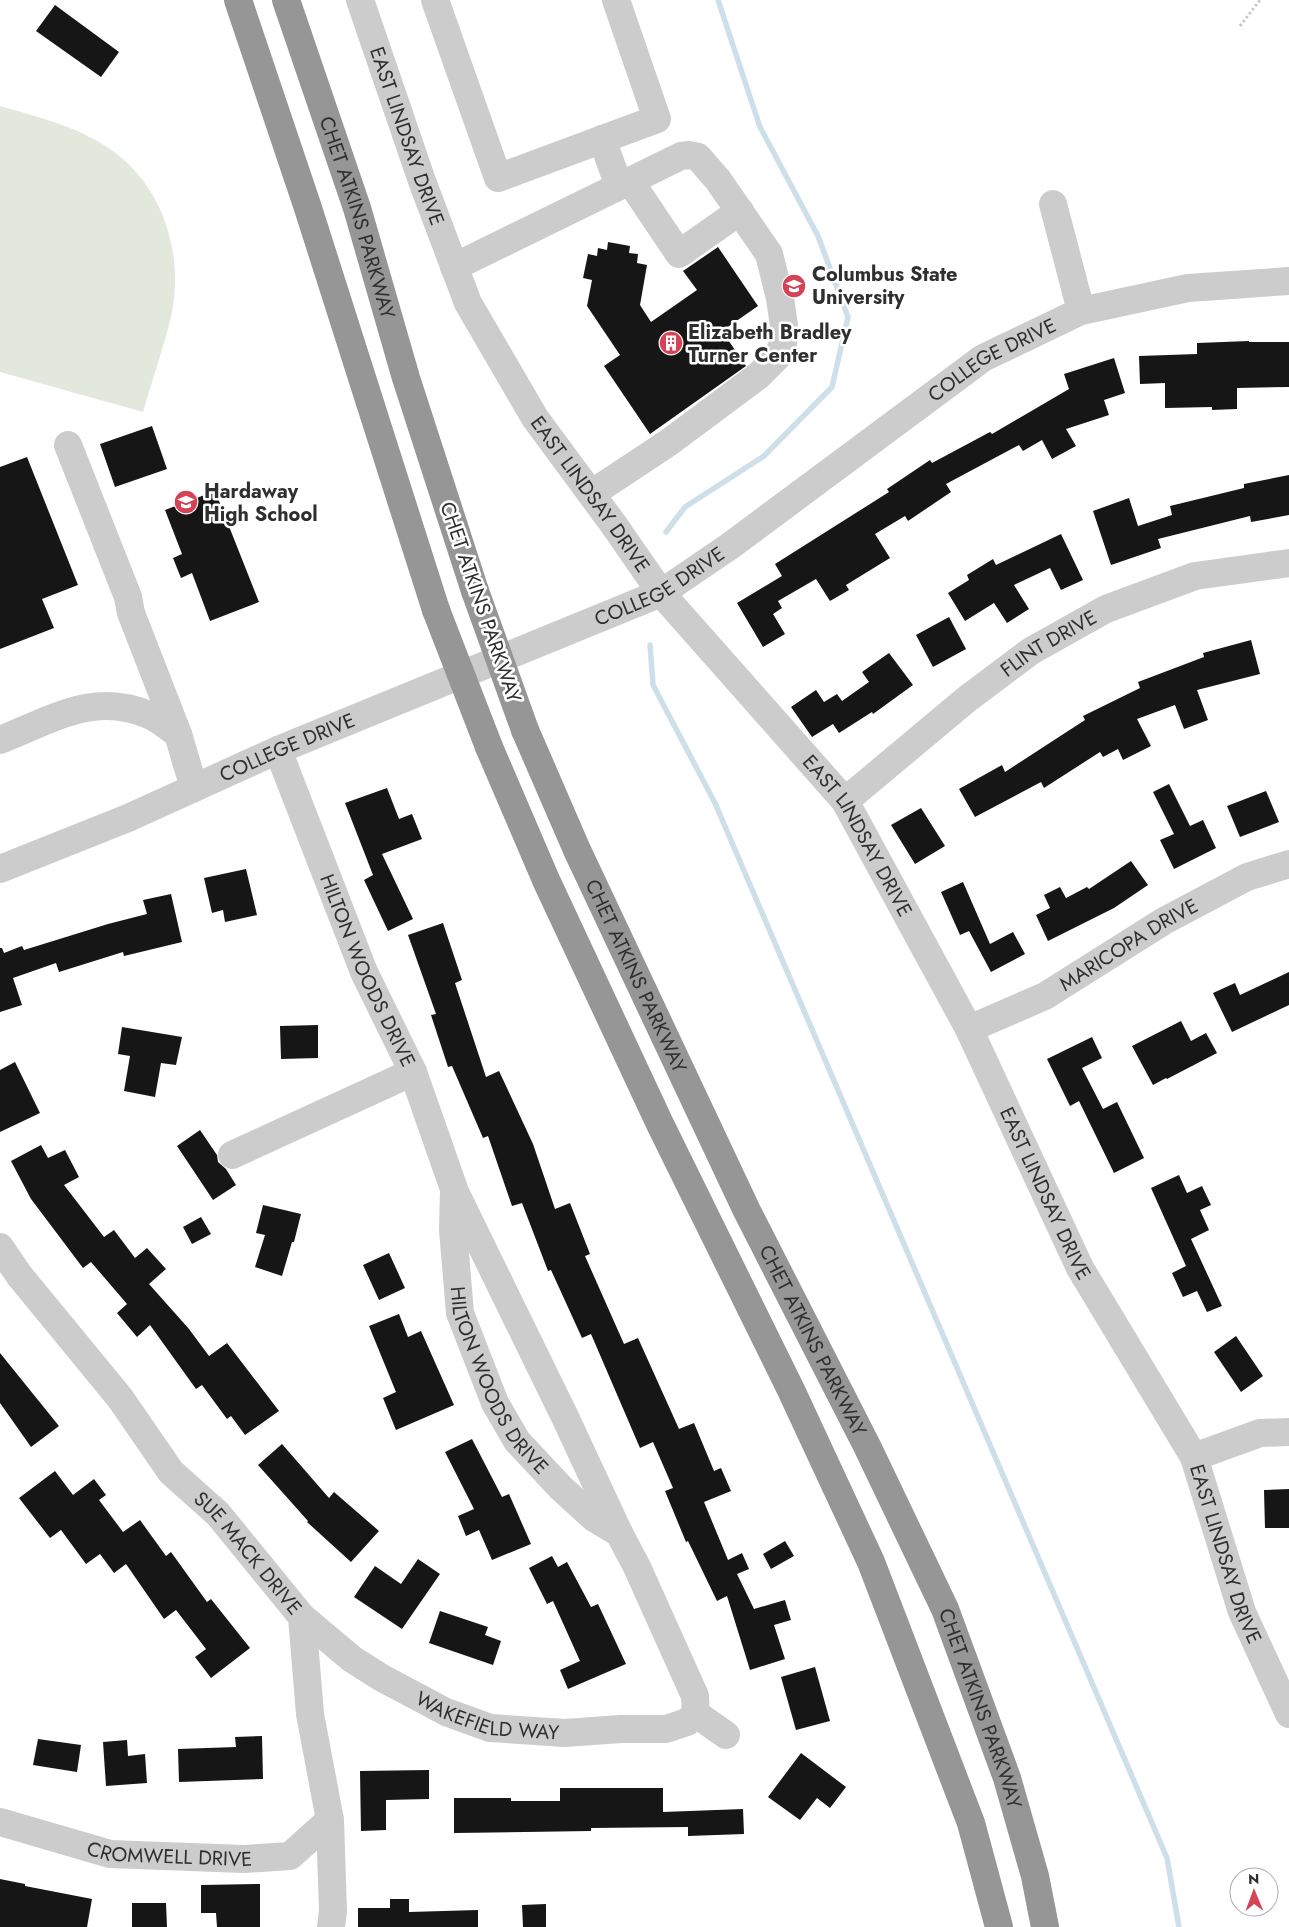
<svg xmlns="http://www.w3.org/2000/svg" width="1289" height="1927" font-family="Jost,sans-serif">
<style>
.green{fill:#e3e8dc}
.lines{fill:none;stroke-linecap:round;stroke-linejoin:round}
.stream{stroke:#cddfe9;stroke-width:5.5}
.building{fill:#161616}
.path{stroke:#c9c9c9;stroke-width:3;stroke-dasharray:2.5 2.5;stroke-linecap:butt}
.minor{stroke:#ccc;stroke-width:28}
.highway{stroke:#969696;stroke-width:28}
.highway-bridge{stroke:#969696;stroke-width:28}
.labels{text-anchor:middle;stroke-width:5;stroke-linejoin:round;paint-order:stroke}
.street-label{font-size:20px;fill:#2f2f2f;stroke:#fff}
.poi-label{font-size:20px;font-weight:bold;fill:#2f2f2f;stroke:#fff;text-anchor:start}
</style>
<rect width="100%" height="100%" fill="#fff"/>
<path class="green" d="M 0,106 C 38,117 77,126 110,149 C 163,185 185,255 171,317 C 163,349 152,381 143,412 L 0,372 Z"/>
<g class="lines">
<g class="stream">
<polyline points="666,532 685,507 764,456 832,387 848,317 818,236 760,127 718,0"/>
<polyline points="650,645 653,685 715,803 1167,1858 1179,1927"/>
</g>
</g>
<g class="building">
<polygon points="55,5 119,52 101,77 36,31"/>
<polygon points="608,242 630,246 629,253 638,254 637,263 647,265 640,305 651,322 697,290 683,271 718,247 758,306 722,331 746,366 650,434 604,366 620,355 587,306 592,280 583,278 588,254 597,256 598,248 607,250"/>
<polygon points="1249,341 1249,342 1289,342 1289,387 1237,388 1237,409 1212,410 1212,407 1165,408 1165,383 1140,384 1139,356 1197,354 1197,343"/>
<polygon points="1114,358 1125,393 1104,400 1109,415 1066,429 1076,446 1052,459 1042,440 1023,451 1019,445 946,484 951,492 908,521 905,516 875,534 890,558 846,585 849,590 830,601 816,579 778,601 782,608 773,614 785,634 763,647 737,603 782,576 775,564 889,492 887,489 930,460 932,463 990,432 992,434 1069,389 1064,374"/>
<polygon points="152,426 167,469 115,487 100,444"/>
<polygon points="27,457 78,585 42,599 54,628 0,649 0,467"/>
<polygon points="1289,475 1289,515 1251,522 1250,516 1158,539 1161,548 1111,565 1093,511 1129,498 1138,526 1172,515 1170,506 1244,488 1244,484"/>
<polygon points="215,491 259,602 210,621 192,573 181,578 173,558 182,554 165,510"/>
<polygon points="1061,534 1083,580 1061,590 1050,568 1014,585 1029,609 1007,623 994,603 965,621 948,593 969,580 967,575 993,559 996,565"/>
<polygon points="949,617 966,649 933,667 916,635"/>
<polygon points="1251,640 1260,674 1197,690 1208,720 1184,729 1175,705 1137,719 1151,746 1123,760 1118,749 1103,757 1100,752 1044,788 1041,782 975,817 959,789 1002,765 1005,772 1085,720 1083,716 1140,688 1138,682 1204,657 1203,653"/>
<polygon points="889,653 913,685 873,714 872,712 839,733 833,724 812,737 791,707 816,690 824,702 837,694 842,701 869,682 862,672"/>
<polygon points="1169,784 1190,826 1203,820 1216,848 1174,869 1160,840 1174,834 1153,792"/>
<polygon points="387,788 399,819 412,814 422,839 382,854 413,919 388,931 364,880 373,875 345,803"/>
<polygon points="1266,791 1279,822 1240,837 1227,806"/>
<polygon points="921,808 945,846 915,864 891,825"/>
<polygon points="1131,861 1148,885 1114,908 1048,941 1036,915 1050,908 1044,895 1060,887 1066,898 1087,887 1089,889"/>
<polygon points="246,869 257,915 225,922 223,910 212,913 204,878"/>
<polygon points="963,882 990,944 1013,932 1025,954 991,972 969,931 960,935 941,892"/>
<polygon points="171,894 182,942 124,956 123,952 59,972 56,963 13,978 22,1005 0,1012 0,948 2,948 4,953 22,946 24,950 108,924 147,914 143,900"/>
<polygon points="443,923 462,980 455,983 486,1077 499,1071 533,1144 555,1209 570,1203 590,1254 585,1256 624,1344 638,1338 679,1429 694,1423 714,1471 721,1468 731,1491 704,1502 728,1560 742,1553 749,1569 737,1574 754,1609 785,1600 791,1620 774,1625 785,1659 750,1670 727,1596 717,1601 688,1541 686,1542 665,1491 673,1488 653,1442 640,1448 591,1334 582,1338 551,1270 548,1271 522,1203 512,1206 488,1136 483,1138 452,1066 448,1067 431,1015 436,1014 408,935"/>
<polygon points="1289,972 1289,1005 1232,1032 1213,993 1235,983 1240,995"/>
<polygon points="1181,1021 1191,1041 1206,1033 1217,1053 1167,1079 1166,1078 1153,1085 1132,1046"/>
<polygon points="318,1025 318,1058 281,1059 280,1026"/>
<polygon points="122,1027 182,1037 176,1065 161,1063 155,1097 124,1091 130,1056 118,1054"/>
<polygon points="1092,1037 1102,1058 1082,1068 1103,1109 1117,1102 1144,1158 1114,1173 1079,1101 1070,1106 1047,1059"/>
<polygon points="15,1062 40,1113 0,1132 0,1070"/>
<polygon points="200,1130 217,1155 218,1162 226,1169 236,1185 213,1200 177,1146"/>
<polygon points="41,1145 48,1158 65,1150 79,1177 64,1185 104,1237 114,1230 135,1258 147,1248 166,1269 149,1284 189,1329 209,1356 227,1343 279,1411 245,1435 231,1416 227,1419 202,1385 196,1389 150,1325 137,1337 117,1313 127,1304 91,1262 83,1268 31,1199 11,1161"/>
<polygon points="1179,1175 1187,1193 1202,1186 1211,1205 1200,1210 1209,1230 1191,1239 1222,1306 1207,1312 1197,1291 1183,1297 1172,1273 1186,1266 1151,1188"/>
<polygon points="263,1205 301,1214 294,1242 292,1242 282,1276 255,1267 265,1235 256,1233"/>
<polygon points="201,1217 211,1234 192,1244 183,1227"/>
<polygon points="389,1253 405,1288 379,1300 363,1265"/>
<polygon points="399,1314 408,1337 421,1331 454,1405 396,1430 383,1398 396,1392 369,1326"/>
<polygon points="1236,1336 1263,1376 1241,1392 1214,1352"/>
<polygon points="0,1353 59,1426 31,1447 0,1403"/>
<polygon points="472,1439 502,1497 509,1494 531,1544 492,1560 479,1530 466,1536 458,1516 474,1509 445,1452"/>
<polygon points="282,1444 329,1498 334,1492 379,1531 351,1562 307,1522 308,1521 258,1465"/>
<polygon points="55,1471 73,1495 94,1479 106,1495 99,1500 123,1532 140,1520 166,1556 171,1552 207,1602 211,1599 250,1648 211,1678 195,1657 206,1649 176,1610 164,1619 126,1564 114,1573 100,1554 86,1564 61,1530 50,1538 19,1498"/>
<polygon points="1289,1489 1289,1528 1265,1528 1264,1490"/>
<polygon points="785,1541 794,1556 771,1569 763,1554"/>
<polygon points="552,1556 558,1567 567,1562 591,1607 598,1604 626,1664 568,1689 560,1670 580,1661 553,1601 547,1604 529,1568"/>
<polygon points="418,1559 440,1574 402,1629 354,1597 375,1566 401,1584"/>
<polygon points="440,1611 488,1627 485,1635 501,1641 493,1665 429,1643"/>
<polygon points="815,1667 830,1721 796,1730 781,1677"/>
<polygon points="262,1736 263,1779 179,1782 178,1749 236,1747 235,1737"/>
<polygon points="38,1739 81,1745 77,1772 33,1765"/>
<polygon points="127,1740 128,1756 145,1754 147,1783 106,1786 103,1742"/>
<polygon points="801,1753 846,1787 830,1808 817,1798 800,1820 768,1797"/>
<polygon points="429,1770 429,1799 386,1800 386,1830 361,1831 360,1771"/>
<polygon points="560,1788 663,1788 663,1812 743,1809 744,1834 688,1836 688,1827 591,1828 591,1831 454,1833 454,1798 511,1798 511,1801 560,1801"/>
<polygon points="0,1879 25,1884 25,1886 92,1899 87,1927 0,1927"/>
<polygon points="260,1884 260,1927 217,1927 216,1913 201,1913 201,1885"/>
<polygon points="390,1899 409,1899 409,1912 478,1910 478,1927 358,1927 358,1908 390,1908"/>
<polygon points="132,1903 166,1903 167,1927 132,1927"/>
<polygon points="546,1904 546,1927 523,1927 522,1905"/>
</g>
<g class="lines">
<polyline class="path" points="1240,26 1260,0"/>
<g class="minor">
<path id="s1" d="M 360,0 L 422,181 L 468,303 L 535,418 L 614,525 L 661,593 L 845,801 L 969,1029 L 1080,1268 L 1194,1457 L 1242,1612 L 1289,1714"/>
<polyline points="435,0 498,178 657,119 616,0"/>
<polyline points="602,139 619,186"/>
<polyline points="630,181 679,254 740,211"/>
<polyline points="1053,204 1081,311"/>
<polyline points="454,267 681,156 689,155 698,157 718,180 769,254 780,298 784,326 783,344 778,356 758,376 668,443 591,494"/>
<polyline points="68,445 128,597 131,613 178,734 194,788"/>
<path d="M 0,740 C 51,720 94,691 149,715 C 159,719 169,728 178,734"/>
<path id="s2" d="M 278,750 L 364,972 L 413,1072 L 454,1189 L 453,1230 L 460,1313 L 495,1403 L 517,1441 L 561,1488 L 594,1518 L 619,1533 L 637,1567 L 695,1696 L 696,1714 L 726,1735"/>
<path id="s3" d="M 845,801 L 967,699 L 1031,651 L 1106,609 L 1195,576 L 1289,563"/>
<path id="s4" d="M 0,869 L 128,818 L 278,750 L 661,593 L 730,546 L 983,358 L 1081,311 L 1188,288 L 1289,281"/>
<path id="s5" d="M 969,1029 L 1045,996 L 1164,921 L 1247,877 L 1289,864"/>
<polyline points="232,1155 413,1072"/>
<polyline points="455,1192 565,1417 619,1533"/>
<path id="s6" d="M 0,1247 L 19,1275 L 120,1398 L 171,1472 L 218,1514 L 302,1617 L 310,1714 L 330,1820 L 333,1911 L 331,1927"/>
<polyline points="1194,1457 1260,1433 1289,1432"/>
<path id="s7" d="M 302,1617 L 352,1659 L 382,1678 L 446,1712 L 490,1728 L 565,1733 L 621,1729 L 666,1729 L 687,1722 L 696,1714"/>
<path id="s8" d="M 0,1822 L 110,1854 L 244,1859 L 290,1856 L 330,1820"/>
</g>
<g class="highway">
<polyline points="238,0 307,205 436,610"/>
<path id="s9" d="M 286,0 L 357,208 L 406,378 L 475,591"/>
<path id="s10" d="M 525,730 L 577,850 L 747,1211 L 867,1446 L 945,1609 L 1007,1778 L 1035,1876 L 1045,1927"/>
<polyline points="489,747 546,880 660,1124 791,1390 871,1562 971,1823 999,1927"/>
</g>
<g class="highway-bridge">
<polyline points="475,591 525,730"/>
<polyline points="436,610 489,747"/>
</g>
</g>
<defs>
<g id="university-disc" transform="scale(1.25)"><circle r="9.5" fill="#d44356" stroke="#fff"/><path d="M0-5L7-2L0 1L-7-2ZM-4 1L0 2.5L4 1V4Q0 6-4 4Z" fill="#fff"/></g>
<g id="building-disc" transform="scale(1.25)"><circle r="9.5" fill="#d44356" stroke="#fff"/><path d="M-4-6H4V6H1V3H-1V6H-4ZM-2.5-4.3h1.7v1.8h-1.7ZM.8-4.3h1.7v1.8H.8ZM-2.5-1h1.7V.8h-1.7ZM.8-1h1.7V.8H.8Z" fill="#fff"/></g>
<g id="school-disc" transform="scale(1.25)"><circle r="9.5" fill="#d44356" stroke="#fff"/><path d="M0-5L7-2L0 1L-7-2ZM-4 1L0 2.5L4 1V4Q0 6-4 4Z" fill="#fff"/></g>
</defs>
<g fill-rule="evenodd">
<use href="#university-disc" x="794" y="286"/>
<use href="#building-disc" x="671" y="343"/>
<use href="#school-disc" x="186" y="502"/>
</g>
<g class="labels">
<g class="street-label">
<text dy="7" stroke="none"><textPath href="#s1" startOffset="144">EAST LINDSAY DRIVE</textPath></text>
<text dy="7" stroke="none"><textPath href="#s9" startOffset="229">CHET ATKINS PARKWAY</textPath></text>
<text dy="7" stroke="none"><textPath href="#s4" startOffset="1122">COLLEGE DRIVE</textPath></text>
<text dy="7" stroke="none"><textPath href="#s1" startOffset="549">EAST LINDSAY DRIVE</textPath></text>
<text dy="7" stroke="none"><textPath href="#s4" startOffset="718">COLLEGE DRIVE</textPath></text>
<text transform="translate(481 602) rotate(71)" y="7">CHET ATKINS PARKWAY</text>
<text dy="7" stroke="none"><textPath href="#s3" startOffset="258">FLINT DRIVE</textPath></text>
<text dy="7" stroke="none"><textPath href="#s4" startOffset="312">COLLEGE DRIVE</textPath></text>
<text dy="7" stroke="none"><textPath href="#s1" startOffset="984">EAST LINDSAY DRIVE</textPath></text>
<text dy="7" stroke="none"><textPath href="#s5" startOffset="181">MARICOPA DRIVE</textPath></text>
<text dy="7" stroke="none"><textPath href="#s2" startOffset="238">HILTON WOODS DRIVE</textPath></text>
<text dy="7" stroke="none"><textPath href="#s10" startOffset="270">CHET ATKINS PARKWAY</textPath></text>
<text dy="7" stroke="none"><textPath href="#s1" startOffset="1389">EAST LINDSAY DRIVE</textPath></text>
<text dy="7" stroke="none"><textPath href="#s10" startOffset="675">CHET ATKINS PARKWAY</textPath></text>
<text dy="7" stroke="none"><textPath href="#s2" startOffset="675">HILTON WOODS DRIVE</textPath></text>
<text dy="7" stroke="none"><textPath href="#s1" startOffset="1794">EAST LINDSAY DRIVE</textPath></text>
<text dy="7" stroke="none"><textPath href="#s6" startOffset="395">SUE MACK DRIVE</textPath></text>
<text dy="7" stroke="none"><textPath href="#s10" startOffset="1080">CHET ATKINS PARKWAY</textPath></text>
<text dy="7" stroke="none"><textPath href="#s7" startOffset="215">WAKEFIELD WAY</textPath></text>
<text dy="7" stroke="none"><textPath href="#s8" startOffset="174">CROMWELL DRIVE</textPath></text>
</g>
<g class="poi-label">
<text x="812" y="281">Columbus State<tspan x="812" dy="23">University</tspan></text>
<text x="688" y="339">Elizabeth Bradley<tspan x="688" dy="23">Turner Center</tspan></text>
<text x="204" y="498">Hardaway<tspan x="204" dy="23">High School</tspan></text>
</g>
</g>
<g transform="translate(1254 1892) rotate(359)"><circle r="24" fill="#ffffff" stroke="#acacac"/>
<path d="M0-4L9 19L0 12L-9 19Z" fill="#d44356"/>
<text y="-8" font-size="14" font-weight="bold" text-anchor="middle" fill="#2f2f2f">N</text>
</g>
</svg>
